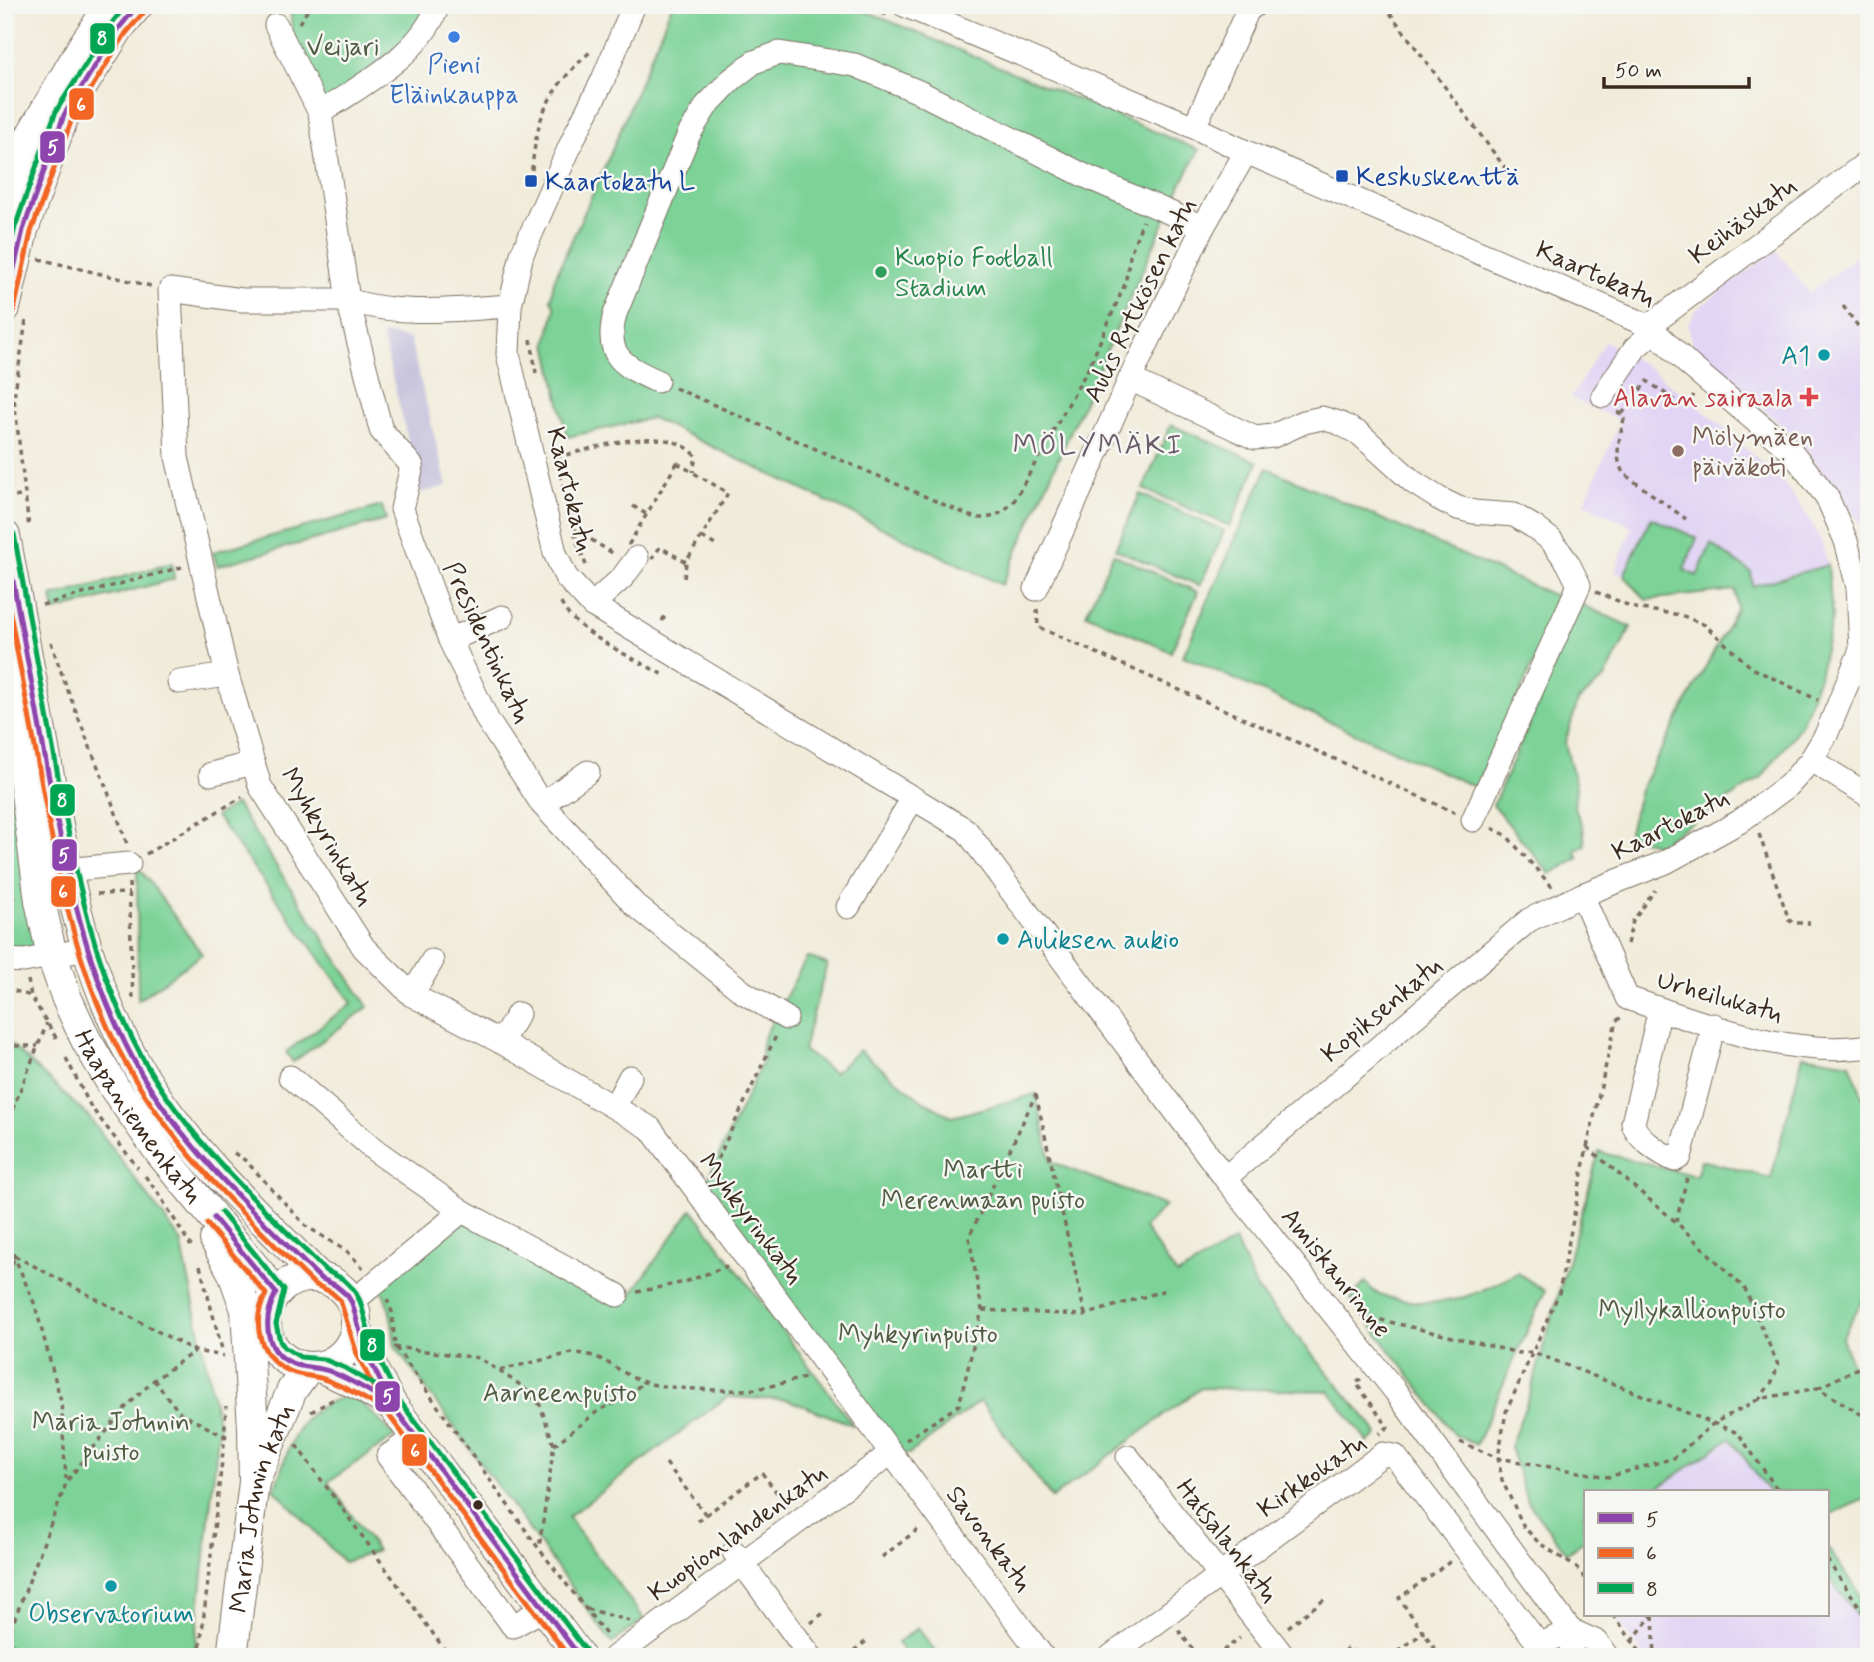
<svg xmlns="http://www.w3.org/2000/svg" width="1874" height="1662" font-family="Mynerve,sans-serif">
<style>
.built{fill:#e1d4f4}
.industrial{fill:#c5c0db}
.green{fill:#7bd297;stroke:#5b7e5a;stroke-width:2}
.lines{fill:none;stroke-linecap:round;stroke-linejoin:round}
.minor-casing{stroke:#7b6e60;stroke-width:25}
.major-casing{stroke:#7b6e60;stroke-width:32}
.path{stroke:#7b6e60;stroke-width:3.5;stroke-dasharray:5 5;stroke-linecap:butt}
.minor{stroke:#fff;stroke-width:23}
.major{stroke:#fff;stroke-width:30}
.bus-1-casing{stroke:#f6f6f2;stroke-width:10}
.bus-2-casing{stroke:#f6f6f2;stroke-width:10}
.bus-3-casing{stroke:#f6f6f2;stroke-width:10}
.bus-1{stroke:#8e44ad;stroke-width:5}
.bus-2{stroke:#f26522;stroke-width:5}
.bus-3{stroke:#00a651;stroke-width:5}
.shop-dot{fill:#3f7fe0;stroke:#f6f6f2;stroke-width:2.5}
.transit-dot{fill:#1a4fb4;stroke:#f6f6f2;stroke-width:2.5}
.leisure-dot{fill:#2e9e5b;stroke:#f6f6f2;stroke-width:2.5}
.culture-dot{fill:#0f9aa8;stroke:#f6f6f2;stroke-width:2.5}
.health-dot{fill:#e0444e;stroke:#f6f6f2;stroke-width:2.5}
.education-dot{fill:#8d6e63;stroke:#f6f6f2;stroke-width:2.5}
.bus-dot{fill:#3b2a1e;stroke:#f6f6f2;stroke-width:2.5}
.labels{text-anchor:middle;stroke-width:5;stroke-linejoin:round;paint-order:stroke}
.park-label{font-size:26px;fill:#4e5c42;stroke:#f6f6f2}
.shop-label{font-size:26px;fill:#366cbe;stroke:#f6f6f2}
.transit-label{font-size:26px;fill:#164399;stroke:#f6f6f2;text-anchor:start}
.street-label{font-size:26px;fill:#3b2a1e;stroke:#f6f6f2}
.leisure-label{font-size:26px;fill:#27864d;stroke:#f6f6f2;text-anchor:start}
.culture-label{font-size:26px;fill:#0d838f;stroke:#f6f6f2;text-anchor:end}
.health-label{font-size:26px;fill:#be3a42;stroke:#f6f6f2;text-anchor:end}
.education-label{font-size:26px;fill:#785e54;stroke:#f6f6f2;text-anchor:start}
.neighbourhood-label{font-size:28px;letter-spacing:2px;fill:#6b5c69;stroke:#f6f6f2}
.line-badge{stroke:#f6f6f2;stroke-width:2.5}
.badge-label{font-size:19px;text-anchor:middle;font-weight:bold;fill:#fff}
</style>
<rect width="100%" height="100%" fill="#f6f6f2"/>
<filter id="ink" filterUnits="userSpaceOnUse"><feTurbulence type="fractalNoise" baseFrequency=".0143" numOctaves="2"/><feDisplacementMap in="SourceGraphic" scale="14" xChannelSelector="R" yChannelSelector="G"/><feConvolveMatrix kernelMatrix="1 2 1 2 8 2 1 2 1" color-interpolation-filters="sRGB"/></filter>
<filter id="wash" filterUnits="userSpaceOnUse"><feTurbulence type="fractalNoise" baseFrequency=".00686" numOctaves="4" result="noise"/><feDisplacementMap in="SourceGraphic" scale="28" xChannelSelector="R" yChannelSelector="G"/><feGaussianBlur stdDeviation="1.57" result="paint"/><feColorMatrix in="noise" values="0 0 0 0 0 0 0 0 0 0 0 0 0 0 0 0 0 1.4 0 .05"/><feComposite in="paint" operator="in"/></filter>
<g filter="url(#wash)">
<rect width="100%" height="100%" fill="#f1ecda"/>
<g class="built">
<polygon points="1869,248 1869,534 1799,441 1701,353 1691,342 1688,324 1696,310 1776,250 1809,292"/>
<polygon points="1605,341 1651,369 1715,420 1784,483 1809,518 1821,541 1828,565 1752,589 1646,600 1624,575 1615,571 1632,527 1584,503 1620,421 1571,398"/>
<polygon points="1730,1437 1769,1492 1652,1492"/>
<polygon points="1827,1574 1869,1633 1869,1657 1644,1657 1613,1615 1827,1615"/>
</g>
<polygon class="industrial" points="385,334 410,339 447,486 421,493 382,336"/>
<g class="green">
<polygon points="284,5 438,5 436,12 327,108 292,34 291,15"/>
<polygon points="672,5 851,5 1199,150 1182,182 1002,585 652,418 567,437 547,343 555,308 551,299 554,280 610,155"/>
<polygon points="1171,425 1258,462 1230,526 1143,489"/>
<polygon points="1267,468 1562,599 1477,788 1183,656"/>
<polygon points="1140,494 1224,531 1200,586 1115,549"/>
<polygon points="382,506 386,520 217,566 213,552"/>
<polygon points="1651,518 1697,538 1684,570 1697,576 1711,544 1751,572 1753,586 1828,565 1832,618 1819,676 1801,725 1761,778 1657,845 1628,835 1640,790 1737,608 1735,590 1646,600 1624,575"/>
<polygon points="1113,554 1198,592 1171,652 1086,614"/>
<polygon points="172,563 174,579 55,611 52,597"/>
<polygon points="1578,603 1631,627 1605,678 1578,701 1565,743 1576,787 1574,807 1583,827 1585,845 1575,851 1579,858 1550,874 1493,805 1537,707"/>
<polygon points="5,744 40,949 5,949"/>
<polygon points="236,804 368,1007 293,1062 286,1052 352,1003 216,816"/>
<polygon points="137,865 202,954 138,1000"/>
<polygon points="807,957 827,964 803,1050 834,1073 859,1050 921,1100 952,1117 1036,1094 1051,1162 1165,1206 1144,1228 1177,1275 1235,1241 1257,1289 1371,1424 1377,1435 1368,1442 1329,1391 1201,1388 1052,1498 980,1401 909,1454 891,1453 701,1194 764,1059 761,1053 763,1039"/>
<polygon points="5,1039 89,1117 181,1241 219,1426 194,1657 5,1657 5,1283 14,1258 7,1262 5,1260"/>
<polygon points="1803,1055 1850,1063 1869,1114 1869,1288 1842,1337 1867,1411 1869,1411 1869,1497 1827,1516 1827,1492 1769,1492 1730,1438 1652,1492 1585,1492 1585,1540 1567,1553 1527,1501 1510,1447 1530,1394 1599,1152 1696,1176 1701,1160 1771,1178"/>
<path d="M 692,1209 L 853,1425 L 788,1400 L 727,1397 L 568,1517 L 644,1619 L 612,1643 L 395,1346 C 392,1321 391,1302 376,1282 L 462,1211 L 535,1263 L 624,1304 Z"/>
<path d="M 1518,1273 L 1545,1291 L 1476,1445 L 1455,1435 L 1351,1299 L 1365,1282 C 1380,1299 1382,1296 1403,1300 C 1449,1309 1478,1293 1518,1273 Z"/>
<path d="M 353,1394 L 395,1436 L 328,1482 L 377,1551 L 344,1562 L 274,1489 C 294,1438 295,1409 353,1394 Z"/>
<polygon points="1827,1547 1869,1607 1869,1633 1827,1574"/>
<polygon points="918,1628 939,1657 908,1657 897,1643"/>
</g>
</g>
<g filter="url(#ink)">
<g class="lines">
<g class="minor-casing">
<g id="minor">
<polyline points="634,5 602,82 576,133 522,254 510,306 508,354 555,553 566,577 592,605 966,830 1225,1178 1396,1392 1570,1630 1597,1642 1607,1657"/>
<polyline points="904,5 1194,127 1246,152 1649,326 1688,364 1791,451 1827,497 1846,541 1858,587 1861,650 1826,735 1811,760 1789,785 1739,822 1666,862 1582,895 1529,920 1225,1178"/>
<path d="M 276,25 L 320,113 L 348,300 C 399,317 457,309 510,306"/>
<path d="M 320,113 C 361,85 421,55 438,5"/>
<polyline points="1194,127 1248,10 1255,5"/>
<polyline points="1649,326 1869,161"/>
<polyline points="1130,379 1255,438 1273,436 1304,422 1322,418 1339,423 1360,434 1413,482 1438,498 1458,508 1474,512 1514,515 1534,527 1551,540 1568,563 1579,585 1473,820"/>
<path d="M 657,381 C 622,365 604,356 615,314 L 689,134 L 707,105 L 731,80 L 754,62 L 779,53 L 855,65 L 919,92 L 1085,176 L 1203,227"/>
<polyline points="1603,396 1635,348 1654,331"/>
<polyline points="1036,589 1130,379 1203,227 1246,152"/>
<polyline points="592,605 622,578 637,558"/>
<polyline points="450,640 502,617"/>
<polyline points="179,682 227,675"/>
<polyline points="1811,760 1869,796"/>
<polyline points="211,774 253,763"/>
<polyline points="542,804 588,772"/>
<polyline points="53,871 129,864"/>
<path d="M 1582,895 L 1627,998 C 1701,1022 1790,1059 1869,1046"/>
<polyline points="848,907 913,798"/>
<polyline points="5,960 24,961 87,949"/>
<polyline points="412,995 432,961"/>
<path d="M 1660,1009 L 1633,1123 C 1635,1137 1662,1155 1675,1160 L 1680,1157 L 1714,1025"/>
<polyline points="786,1018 743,992 635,905 542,804 488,721 450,640 402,509 412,466 381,430 348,300 242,300 170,290 177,457 227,675 260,786 364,948 412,995 501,1042 650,1128 1043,1657"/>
<polyline points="501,1042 518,1014"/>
<polyline points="290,1077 376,1151 462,1211"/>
<polyline points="615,1106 630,1077"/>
<polyline points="352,1302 462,1211 617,1295"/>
<polyline points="416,1436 388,1456 513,1626 545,1608"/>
<polyline points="1128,1457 1284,1657"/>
<polyline points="734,1552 811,1657"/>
<polyline points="1570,1630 1572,1657"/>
<polyline points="615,1657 891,1453"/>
<polyline points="1110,1657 1383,1454 1395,1456 1537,1642 1546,1642 1570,1630"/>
</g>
</g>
<g class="major-casing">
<g id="major">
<polyline points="5,212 27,142 84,44 111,5"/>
<polyline points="5,308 23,230 64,115 119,28 138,5"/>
<path d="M 5,536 C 19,612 33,688 47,765 C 66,871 85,982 143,1076 C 190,1153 257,1214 320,1278"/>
<path id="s1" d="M 5,657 L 15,709 L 40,901 L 52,956 L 67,999 L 86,1040 L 115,1089 L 161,1154 L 276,1293"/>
<polyline points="215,1240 233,1273 246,1310 253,1428 254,1482"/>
<circle cx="311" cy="1322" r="45"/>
<polyline points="356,1327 375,1374 392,1405 580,1657"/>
<polyline points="320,1367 361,1386 392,1405"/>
<path id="s2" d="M 232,1657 L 254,1482 L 292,1390 L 308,1368"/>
</g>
</g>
<g class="path">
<polyline points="863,5 887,15"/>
<polyline points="1384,5 1520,188"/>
<polyline points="299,23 311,5"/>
<path d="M 531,180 C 536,118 544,94 590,52"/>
<polyline points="39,259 151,286"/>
<polyline points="1843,306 1869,341"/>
<polyline points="26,321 14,398 29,528"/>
<polyline points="531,339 536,373"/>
<path d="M 675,388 L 975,518 C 994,519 1001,514 1014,501 L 1088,369 L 1125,284 L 1131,251 L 1143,221"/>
<path d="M 1617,412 L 1622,414 L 1624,419 C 1620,438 1613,457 1624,474 L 1686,519"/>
<polyline points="1622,414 1647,381 1685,407 1694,395"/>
<polyline points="553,445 577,542 586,565"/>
<path d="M 557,457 C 595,449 667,421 696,456 L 693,472"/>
<polygon points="677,463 728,493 686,562 660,547 653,558 629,544"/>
<polyline points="5,497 24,496"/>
<polyline points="633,506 646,514"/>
<polyline points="574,529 614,554"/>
<polyline points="702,537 715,545"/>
<polyline points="684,578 686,563"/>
<polyline points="1596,592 1635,608 1681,615 1705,625 1752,668 1818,700"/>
<path d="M 561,603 C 575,633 636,659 665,676"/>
<polyline points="42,605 182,567"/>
<polyline points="1037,609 1038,627 1456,813"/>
<polyline points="662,621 667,613"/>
<path d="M 51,642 C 73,711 104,776 127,844"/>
<polyline points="1492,828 1506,835 1553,888"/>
<polyline points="1759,834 1789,920 1793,923 1810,923"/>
<polyline points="146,854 242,797"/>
<polyline points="5,878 14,899"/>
<polyline points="129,883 133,1001"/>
<polyline points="97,894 129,893"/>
<polyline points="1627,944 1633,921 1655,890"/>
<polyline points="28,980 31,996 58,1041"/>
<polyline points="5,988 31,996"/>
<polyline points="5,1046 38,1046"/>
<polyline points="66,1058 91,1107 138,1168"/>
<polyline points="1036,1095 1085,1315"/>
<polyline points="5,1128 47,1023"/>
<polyline points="1587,1147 1676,1222"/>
<polyline points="234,1153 246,1161 306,1226 348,1252 363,1268"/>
<polyline points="145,1176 158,1193 191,1246"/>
<polyline points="709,1177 776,1036"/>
<polyline points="1687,1178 1676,1222 1745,1289 1778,1365 1772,1382 1759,1399 1818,1388 1869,1419"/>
<polyline points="5,1235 35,1305 61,1401 66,1479"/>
<polyline points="15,1256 195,1351 224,1356"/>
<polyline points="200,1266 223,1353"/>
<polyline points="5,1283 14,1258"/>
<polyline points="637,1292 685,1282 727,1266"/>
<polyline points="387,1299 392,1312 395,1346 539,1549 608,1637"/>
<polyline points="983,1310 1085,1315 1169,1289"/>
<polyline points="1361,1315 1519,1353 1533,1352 1738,1433 1779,1492"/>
<polyline points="394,1347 479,1358 522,1386 540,1405 554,1445 539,1548"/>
<path d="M 500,1370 L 572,1353 C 607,1353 618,1375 647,1383 C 666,1389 736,1392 755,1389 C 773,1386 791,1381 809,1377"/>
<polyline points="1361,1379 1356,1383 1388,1427 1379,1434"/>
<polyline points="154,1380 180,1413 224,1436 231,1437"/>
<polyline points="1818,1388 1858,1368"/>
<polyline points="311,1412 334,1399"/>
<polyline points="906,1440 959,1405 982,1310 969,1237 1036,1094"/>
<polyline points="1460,1442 1498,1458 1608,1477 1674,1458 1714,1423 1759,1399"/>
<polyline points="296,1445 450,1657"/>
<polyline points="554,1445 598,1411 622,1399 643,1383"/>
<polyline points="666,1463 706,1515"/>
<polyline points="698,1521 762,1473 787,1506"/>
<polyline points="882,1557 921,1527"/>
<polyline points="1827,1560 1869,1620"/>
<polyline points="1585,1578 1577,1568 1539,1543 1524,1527 1502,1480 1498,1458 1506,1412 1559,1293 1587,1147 1616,1021 1622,1017"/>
<polyline points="587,1609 630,1621"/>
<polyline points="1613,1615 1644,1657"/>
<polyline points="1653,1615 1655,1657"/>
<polyline points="811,1623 826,1611"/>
<polyline points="1288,1627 1325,1599"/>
<polyline points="1178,1630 1199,1657"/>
<polyline points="5,1637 28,1657"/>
<polyline points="7,1639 67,1481 125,1408 154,1380 195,1351"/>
<polyline points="1632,1641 1652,1615"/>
<polyline points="199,1657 224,1444 226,1406"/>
<polyline points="846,1657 869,1639"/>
<polyline points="1215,1657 1240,1638"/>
<polyline points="1336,1657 1349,1647 1357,1657"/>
<polyline points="1390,1657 1424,1632"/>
<polyline points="1441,1657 1399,1598 1451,1561"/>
</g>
<use href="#minor" class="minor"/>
<use href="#major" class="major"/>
<g class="bus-1-casing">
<g id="bus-1">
<polyline points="5,307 23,230 64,115 119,28 138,5"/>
<path d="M 5,537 C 19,612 33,687 46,762 C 66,870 86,979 142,1075 C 188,1152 257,1215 320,1278 L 335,1285 L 347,1295 L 352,1303 L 365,1350 L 392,1405 L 580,1657"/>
<path d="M 214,1218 L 276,1293 C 262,1320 264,1355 297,1365 C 308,1368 319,1367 329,1371 C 351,1380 372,1392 392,1405"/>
</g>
</g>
<g class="bus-2-casing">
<g id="bus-2">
<polyline points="14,310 31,232 72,119 126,33 145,11"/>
<path d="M 5,586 C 17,648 28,711 40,774 C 59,880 79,988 136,1081 C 183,1158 250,1221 314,1284 L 331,1292 L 340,1300 L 357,1354 L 385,1410 L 569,1657"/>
<path d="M 207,1224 L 266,1294 C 250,1324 260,1360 292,1372 C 304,1377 317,1375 329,1381 C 350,1389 369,1401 387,1412"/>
</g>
</g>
<g class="bus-3-casing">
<g id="bus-3">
<polyline points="5,268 15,227 56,111 112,23 126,5"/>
<path d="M 14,534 C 27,609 41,684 55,759 C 74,866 93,977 150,1071 C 196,1147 263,1208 325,1270 L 343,1279 L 354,1290 L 360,1301 L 373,1347 L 399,1400 L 587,1652"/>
<polyline points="221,1212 284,1290 276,1324 280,1341 284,1347 300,1357 323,1359 345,1368 397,1398"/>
</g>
</g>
<use href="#bus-1" class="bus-1"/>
<use href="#bus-2" class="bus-2"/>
<use href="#bus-3" class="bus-3"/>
</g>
</g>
<circle class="shop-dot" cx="454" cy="37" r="7"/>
<g class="transit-dot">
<rect x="1335" y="169" width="14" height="14" rx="3.5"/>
<rect x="524" y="174" width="14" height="14" rx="3.5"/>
</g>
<circle class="leisure-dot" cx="881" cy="272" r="7"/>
<g class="culture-dot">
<circle cx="1824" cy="355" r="7"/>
<circle cx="1003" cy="939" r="7"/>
<circle cx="111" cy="1586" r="7"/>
</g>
<path class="health-dot" d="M1805.5 386.5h7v7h7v7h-7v7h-7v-7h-7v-7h7z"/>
<circle class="education-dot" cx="1678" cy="451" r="7"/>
<circle class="bus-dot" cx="478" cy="1505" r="6"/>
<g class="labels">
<g class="park-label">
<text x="343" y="55">Veijari</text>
<text x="983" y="1178">Martti<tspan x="983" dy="30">Merenmaan puisto</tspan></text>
<text x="1692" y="1318">Myllykallionpuisto</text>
<text x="918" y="1342">Myhkyrinpuisto</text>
<text x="560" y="1401">Aarneenpuisto</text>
<text x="111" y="1430">Maria Jotunin<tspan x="111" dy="30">puisto</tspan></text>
</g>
<g class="shop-label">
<text x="454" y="73">Pieni<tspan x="454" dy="30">Eläinkauppa</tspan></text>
</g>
<g class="transit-label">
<text x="1356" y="185">Keskuskenttä</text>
<text x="545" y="190">Kaartokatu L</text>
</g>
<g class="street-label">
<text transform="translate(1742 220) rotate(-37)" y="9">Keihäskatu</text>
<text transform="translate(1596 273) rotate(24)" y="9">Kaartokatu</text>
<text transform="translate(1139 300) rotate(-64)" y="9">Aulis Rytkösen katu</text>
<text transform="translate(571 489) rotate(76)" y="9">Kaartokatu</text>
<text transform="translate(488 642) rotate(65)" y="9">Presidentinkatu</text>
<text transform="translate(1670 824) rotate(-27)" y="9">Kaartokatu</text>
<text transform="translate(328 836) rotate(59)" y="9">Myhkyrinkatu</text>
<text transform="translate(1720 996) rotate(16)" y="9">Urheilukatu</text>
<text transform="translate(1381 1009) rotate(-40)" y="9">Kopiksenkatu</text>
<text dy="9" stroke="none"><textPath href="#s1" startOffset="486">Haapaniemenkatu</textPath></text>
<text transform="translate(752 1218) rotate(53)" y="9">Myhkyrinkatu</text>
<text transform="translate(1337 1272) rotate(51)" y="9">Amiskanrinne</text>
<text transform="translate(1311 1475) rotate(-35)" y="9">Kirkkokatu</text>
<text dy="9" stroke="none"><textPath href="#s2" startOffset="152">Maria Jotunin katu</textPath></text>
<text transform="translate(737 1532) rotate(-36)" y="9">Kuopionlahdenkatu</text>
<text transform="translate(990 1538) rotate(53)" y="9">Savonkatu</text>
<text transform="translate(1228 1540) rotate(52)" y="9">Hatsalankatu</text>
</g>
<g class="leisure-label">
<text x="895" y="266">Kuopio Football<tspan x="895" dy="30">Stadium</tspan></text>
</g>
<g class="culture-label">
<text x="1810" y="364">A1</text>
<text x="1017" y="948" text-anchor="start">Auliksen aukio</text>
<text x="111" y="1622" text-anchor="middle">Observatorium</text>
</g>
<g class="health-label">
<text x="1793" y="406">Alavan sairaala</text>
</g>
<g class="education-label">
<text x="1692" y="445">Mölymäen<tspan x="1692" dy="30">päiväkoti</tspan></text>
</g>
<g class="neighbourhood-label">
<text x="1098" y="454">MÖLYMÄKI</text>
</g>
</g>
<g class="line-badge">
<rect x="89" y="22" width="27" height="33" rx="7" fill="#00a651"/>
<rect x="68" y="87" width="27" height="34" rx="7" fill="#f26522"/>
<rect x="39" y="130" width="27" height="34" rx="7" fill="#8e44ad"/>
<rect x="49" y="783" width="27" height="34" rx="7" fill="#00a651"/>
<rect x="51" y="838" width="27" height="34" rx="7" fill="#8e44ad"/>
<rect x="50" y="875" width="27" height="33" rx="7" fill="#f26522"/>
<rect x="359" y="1328" width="27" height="34" rx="7" fill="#00a651"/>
<rect x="374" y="1380" width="27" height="33" rx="7" fill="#8e44ad"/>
<rect x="401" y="1433" width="27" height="34" rx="7" fill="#f26522"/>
</g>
<g class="badge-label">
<text x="102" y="45">8</text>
<text x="81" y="111">6</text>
<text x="53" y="154">5</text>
<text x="62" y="807">8</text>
<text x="64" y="862">5</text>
<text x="63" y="898">6</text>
<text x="372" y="1352">8</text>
<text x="388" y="1403">5</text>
<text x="415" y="1457">6</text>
</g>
<rect width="1874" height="1662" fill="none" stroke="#f6f6f2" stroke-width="28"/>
<rect x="1584" y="1490" width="245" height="126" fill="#f6f6f2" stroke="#aba49d" stroke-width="2"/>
<rect x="1598" y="1513" width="35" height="10" fill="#8e44ad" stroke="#aba49d" stroke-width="2"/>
<text x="1646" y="1526" font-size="21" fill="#3b2a1e">5</text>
<rect x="1598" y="1548" width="35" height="10" fill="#f26522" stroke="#aba49d" stroke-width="2"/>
<text x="1646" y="1560" font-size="21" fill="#3b2a1e">6</text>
<rect x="1598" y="1583" width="35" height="10" fill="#00a651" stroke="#aba49d" stroke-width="2"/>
<text x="1646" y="1596" font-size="21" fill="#3b2a1e">8</text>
<path d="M1604 77v10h145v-10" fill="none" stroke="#3b2a1e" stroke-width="3.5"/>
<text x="1615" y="77" font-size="21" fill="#3b2a1e" stroke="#f6f6f2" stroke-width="5" paint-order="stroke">50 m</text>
</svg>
